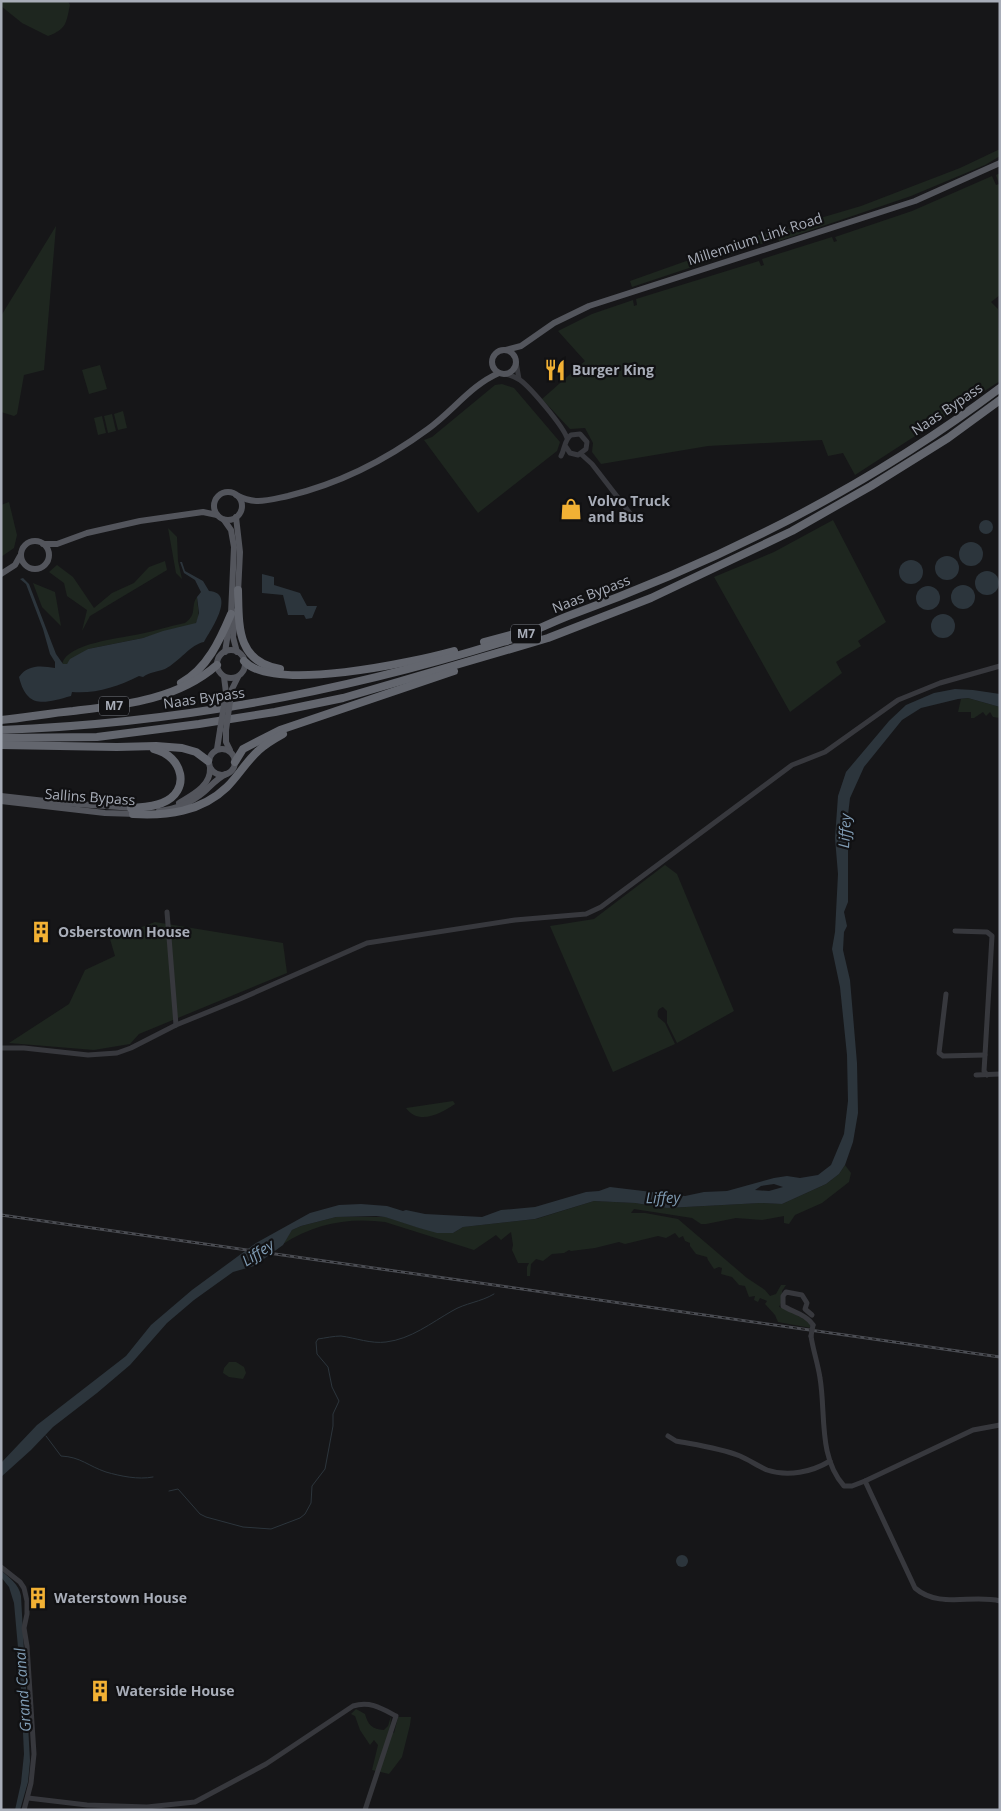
<svg xmlns="http://www.w3.org/2000/svg" width="1001" height="1811" font-family="'Open Sans',sans-serif">
<style>
.green{fill:#1e261f}
.water{fill:#2c353c;fill-rule:evenodd}
.lines{fill:none;stroke-linecap:round;stroke-linejoin:round}
.stream{stroke:#2c353c;stroke-width:1}
.minor{stroke:#37383d;stroke-width:5}
.major{stroke:#53555c;stroke-width:6}
.highway{stroke:#63666e;stroke-width:8}
.rail-casing{stroke:#4a4c52;stroke-width:3}
.rail{stroke:#111113;stroke-width:1;stroke-dasharray:4;stroke-linecap:butt}
.minor-bridge{stroke:#37383d;stroke-width:5}
.major-bridge{stroke:#53555c;stroke-width:6}
.labels{text-anchor:middle;stroke-width:4.5;stroke-linejoin:round;paint-order:stroke}
.shield{fill:#111113;stroke:#7b7e86;stroke-width:1}
.shield-label{font-size:12px;font-weight:bold;fill:#a8adb8}
.street-label{font-size:14px;fill:#a8adb8;stroke:#111113}
.poi-label{font-size:14px;font-weight:bold;fill:#a8adb8;stroke:#111113;text-anchor:start}
.water-label{font-size:15px;font-style:italic;fill:#7f9bb3;stroke:#111113}
</style>
<rect width="100%" height="100%" fill="#161618"/>
<g class="green">
<path d="M 1,1 L 68,1 L 70,5 C 66,23 67,29 48,36 L 22,23 L 1,6 Z"/>
<polygon points="1000,149 1000,156 985,165 911,196 779,241 777,234 817,219 861,206 960,168"/>
<polygon points="1000,173 1000,295 991,302 998,309 1000,381 855,475 843,453 828,456 822,440 708,446 601,464 592,452 593,443 585,428 570,429 542,399 585,361 558,331 592,314 633,300 634,306 637,305 636,299 759,261 761,266 764,265 762,259 832,237 834,242 837,241 835,237 912,211 992,176 996,185 999,184 996,175"/>
<polygon points="56,226 44,370 24,375 17,414 14,416 1,412 1,316"/>
<polygon points="765,233 773,240 632,287 630,281"/>
<polygon points="100,365 107,389 89,394 82,370"/>
<polygon points="502,384 514,388 560,442 557,451 478,513 424,440 432,437 495,385"/>
<polygon points="123,411 127,428 118,430 114,414"/>
<polygon points="112,414 116,431 108,433 104,416"/>
<polygon points="102,416 106,433 98,435 94,418"/>
<polygon points="9,502 17,535 14,548 1,557 1,505"/>
<polygon points="833,520 886,622 858,641 861,646 836,662 842,673 790,712 714,577 774,552"/>
<polygon points="168,528 177,537 178,561 182,579 176,573"/>
<polygon points="165,561 167,570 90,616 82,631 87,610 67,596 64,583 49,572 57,565 73,577 94,608 112,593 134,583 149,567"/>
<polygon points="33,583 55,592 61,626 42,607"/>
<path d="M 197,597 C 197,607 202,617 194,625 L 173,629 L 143,638 L 88,649 L 67,664 L 62,664 C 67,643 122,638 140,634 C 155,631 170,626 185,623 C 198,614 190,607 197,597 Z"/>
<polygon points="968,698 1000,707 1000,718 993,717 990,712 986,716 983,712 974,718 971,718 971,712 958,712 961,699"/>
<path d="M 665,865 L 677,874 L 734,1011 L 677,1043 L 667,1023 L 667,1011 L 663,1007 C 658,1009 657,1011 658,1017 L 665,1023 L 675,1044 L 613,1072 L 550,926 L 594,919 Z"/>
<polygon points="155,922 283,943 287,973 139,1034 130,1044 94,1050 9,1043 69,1004 85,970 115,956 110,939"/>
<path d="M 453,1101 L 455,1104 C 441,1113 419,1126 406,1108 Z"/>
<path d="M 845,1165 L 851,1173 L 849,1182 L 822,1203 L 795,1215 L 789,1224 L 784,1223 L 784,1216 L 762,1220 L 736,1218 L 706,1224 L 701,1224 L 692,1218 L 634,1209 L 631,1213 L 645,1213 L 678,1219 L 747,1278 L 765,1290 L 770,1296 L 776,1294 L 781,1285 L 786,1285 L 782,1291 L 782,1301 L 779,1307 L 784,1308 L 809,1322 L 811,1328 L 778,1322 L 775,1315 L 765,1304 L 767,1301 L 760,1298 L 758,1302 L 754,1300 L 755,1296 L 749,1297 L 745,1286 L 739,1285 L 732,1277 L 721,1274 L 722,1268 L 719,1267 L 714,1269 L 708,1260 L 707,1257 L 696,1254 L 690,1246 L 690,1243 L 685,1241 L 683,1236 L 679,1238 L 675,1233 L 666,1238 L 658,1236 L 625,1244 L 619,1242 L 595,1248 L 571,1251 L 569,1250 L 564,1253 L 552,1254 L 543,1261 L 536,1259 L 531,1264 L 530,1276 L 527,1276 L 527,1267 L 529,1263 L 518,1263 L 512,1250 L 513,1245 L 511,1232 L 501,1240 L 496,1235 L 474,1250 L 385,1222 C 349,1217 313,1224 283,1244 L 292,1230 L 301,1226 L 336,1217 L 386,1217 L 420,1228 L 453,1233 L 463,1227 L 536,1219 L 594,1201 L 635,1203 L 667,1208 L 760,1203 L 782,1204 L 826,1184 L 839,1174 Z"/>
<polygon points="229,1362 236,1362 244,1367 246,1373 243,1379 229,1377 223,1373 224,1368"/>
<path d="M 356,1709 L 365,1714 C 368,1725 372,1729 384,1730 L 388,1726 L 391,1716 L 390,1730 L 394,1733 L 398,1717 L 411,1717 L 410,1725 L 402,1757 L 389,1774 L 372,1770 L 378,1745 L 374,1740 L 370,1745 L 360,1730 L 355,1716 L 351,1714 Z"/>
</g>
<g class="water">
<circle cx="986" cy="527" r="7"/>
<circle cx="971" cy="554" r="12"/>
<circle cx="947" cy="568" r="12"/>
<circle cx="911" cy="572" r="12"/>
<path d="M 180,562 L 182,562 L 185,571 L 203,581 L 209,591 C 237,593 210,631 204,642 C 191,644 179,662 165,669 C 157,672 150,672 143,677 L 139,676 C 117,687 95,694 72,692 L 71,696 C 45,703 27,710 19,677 C 28,664 42,666 55,668 L 55,662 L 50,654 L 43,629 L 26,584 L 20,579 L 23,578 L 29,584 L 56,654 L 63,664 L 67,664 L 70,659 L 88,649 L 143,638 L 163,631 L 196,623 L 199,613 L 197,597 L 201,592 L 195,580 L 184,573 Z"/>
<circle cx="987" cy="583" r="12"/>
<polygon points="262,574 274,577 274,585 300,593 307,606 317,606 312,618 306,619 304,615 288,615 283,595 262,593"/>
<circle cx="963" cy="597" r="12"/>
<circle cx="928" cy="598" r="12"/>
<circle cx="943" cy="626" r="12"/>
<path d="M 955,689 L 973,690 L 1000,694 L 1000,707 L 968,698 L 958,699 L 921,708 L 902,720 L 864,767 L 850,798 L 848,815 L 848,902 L 844,912 L 847,926 L 844,932 L 843,950 L 850,980 L 857,1063 L 858,1113 L 853,1142 L 845,1165 L 839,1174 L 826,1184 L 782,1204 L 760,1203 L 667,1208 L 635,1203 L 594,1201 L 535,1219 L 463,1227 L 453,1233 L 437,1233 L 419,1228 L 385,1217 L 376,1216 L 336,1217 L 301,1226 L 292,1230 L 283,1245 L 254,1266 L 233,1272 L 194,1300 L 167,1323 L 130,1365 L 97,1393 L 53,1427 L 31,1450 L 1,1477 L 1,1463 L 37,1425 L 126,1356 L 151,1325 L 192,1290 L 256,1243 L 310,1213 L 339,1205 L 361,1204 L 387,1206 L 403,1211 L 406,1210 L 425,1214 L 482,1217 L 501,1210 L 535,1207 L 586,1192 L 599,1191 L 610,1187 L 685,1196 L 704,1192 L 727,1191 L 774,1178 L 787,1176 L 800,1178 L 818,1175 L 831,1165 L 844,1134 L 848,1101 L 847,1055 L 840,987 L 832,949 L 835,932 L 838,874 L 835,838 L 838,796 L 846,772 L 889,721 L 906,705 L 934,693 ZM 774,1184 L 783,1187 L 769,1191 L 755,1190 L 761,1186 Z"/>
<circle cx="682" cy="1561" r="6"/>
<path d="M 1,1570 C 9,1578 19,1584 21,1596 L 30,1761 L 28,1782 L 20,1810 L 15,1810 L 21,1783 L 24,1754 L 20,1670 L 14,1603 L 9,1587 L 1,1577 Z"/>
</g>
<g class="lines">
<g class="stream">
<path d="M 46,1436 L 61,1456 C 81,1457 88,1466 106,1472 C 120,1476 138,1480 153,1477"/>
<path d="M 169,1491 L 178,1489 L 200,1514 L 206,1517 L 243,1527 L 271,1529 L 300,1518 L 305,1514 L 311,1503 L 312,1486 L 325,1469 L 333,1426 L 333,1414 L 339,1401 L 332,1387 L 328,1367 L 317,1354 L 316,1342 L 318,1339 C 325,1338 334,1336 341,1336 C 356,1338 371,1344 386,1342 C 411,1339 431,1323 452,1311 C 465,1303 481,1302 494,1294"/>
</g>
<g class="minor">
<polyline points="516,362 519,379"/>
<path d="M 506,374 C 510,375 516,377 520,380 C 531,388 563,426 567,438"/>
<polyline points="581,454 592,464 636,521"/>
<path d="M 561,456 C 565,449 564,440 571,435 L 580,434 L 587,442 L 586,449 L 578,455 L 570,453 L 566,447"/>
<polyline points="167,912 176,1025"/>
<polyline points="955,931 987,932 992,936 985,1055 984,1071 987,1075"/>
<polyline points="946,994 939,1053 943,1056 985,1055"/>
<polyline points="1,1048 24,1048 88,1055 117,1053 131,1048 176,1025 240,999 367,943 515,920 586,914 601,907 792,765 825,752 898,700 940,683 1000,666"/>
<polyline points="976,1075 1000,1074"/>
<path d="M 812,1315 L 805,1309 L 807,1303 L 802,1295 L 786,1292 L 783,1296 L 783,1306 C 793,1312 807,1315 813,1325"/>
<path d="M 811,1336 C 813,1350 818,1364 820,1378 C 826,1413 818,1457 844,1486 L 852,1486 L 865,1481 L 973,1430 L 1000,1425"/>
<path d="M 668,1436 L 676,1441 C 697,1445 720,1448 740,1456 C 749,1460 758,1466 767,1470 C 788,1477 812,1472 830,1461"/>
<path d="M 865,1481 L 915,1588 C 939,1609 972,1594 1000,1601"/>
<polyline points="1,1567 20,1582 24,1588 27,1601 27,1614 24,1628 27,1646 34,1754 31,1783 24,1810"/>
<path d="M 28,1798 L 87,1805 L 147,1807 L 195,1802 L 266,1764 L 353,1706 C 370,1701 381,1708 396,1716 L 365,1810"/>
</g>
<g class="major">
<polyline points="506,350 521,346 554,323 589,306 915,201 1000,163"/>
<circle cx="504" cy="362" r="12"/>
<circle cx="228" cy="506" r="14"/>
<path d="M 236,495 C 244,499 250,501 258,501 C 268,501 278,498 288,496 C 338,484 386,460 428,429 C 453,411 471,385 499,373"/>
<polyline points="236,517 240,552 238,593"/>
<polyline points="224,520 231,530 234,547 231,614 225,652"/>
<circle cx="35" cy="555" r="14"/>
<polyline points="43,544 57,544 87,533 140,521 203,512 217,515"/>
<polyline points="1,574 15,565 20,556"/>
<polyline points="236,611 233,637 237,652"/>
<circle cx="231" cy="664" r="14"/>
<polyline points="224,677 226,693"/>
<polyline points="231,694 232,689 238,677"/>
<polyline points="226,730 226,742 230,750"/>
<circle cx="222" cy="762" r="13"/>
<polyline points="217,749 220,730"/>
<polyline points="1,796 63,803 134,808"/>
<polyline points="1,801 105,813 137,814"/>
<path d="M 179,803 C 192,795 211,786 210,768"/>
<path d="M 159,811 C 175,809 191,803 204,792 C 211,786 216,779 226,774"/>
</g>
<g class="highway">
<path d="M 238,590 C 239,625 236,662 280,669"/>
<polyline points="484,642 514,634"/>
<path d="M 244,661 C 273,693 414,662 454,651"/>
<path d="M 181,683 C 207,669 220,640 231,614"/>
<path d="M 1,720 C 25,718 49,713 73,711 C 124,705 177,700 217,665"/>
<path d="M 1,730 C 171,724 341,692 503,642 C 526,636 547,624 568,616 C 720,561 871,485 1000,388"/>
<polyline points="1,738 97,737 199,724 275,712 343,698 548,638 651,598 792,531 871,486 948,438 1000,400"/>
<polyline points="1,745 117,747 156,746 182,748 196,752 208,761"/>
<polyline points="235,762 243,749 280,730 454,671"/>
<path d="M 131,808 C 141,807 153,807 162,803 C 192,791 183,756 154,749"/>
<path d="M 133,814 C 167,816 201,812 227,787 C 238,776 246,762 258,751 C 265,744 274,739 283,734"/>
</g>
<g class="rail-casing">
<polyline id="rail" points="1,1215 1000,1357"/>
</g>
<use href="#rail" class="rail"/>
<polyline class="minor-bridge" points="811,1336 813,1325"/>
<g class="major-bridge">
<polyline points="220,730 226,693"/>
<polyline points="226,730 231,694"/>
</g>
</g>
<defs>
<g id="restaurant-bare" transform="scale(1.725)"><path d="M-5-6h1v4h1v-4h1v4h1v-4h1v5L-1.5 .5V6h-2V.5L-5-1ZM5-6V6H3V1.5H1.5Q1.5-4 5-6Z" fill="#f2b134" stroke="#111113" stroke-width="2.5" paint-order="stroke"/></g>
<g id="shop-bare" transform="scale(1.725)"><path d="M-5-2.5h2.3a2.7 3.5 0 0 1 5.4 0H5L5.5 6h-11ZM-1.5-2.5h3a1.5 2.3 0 0 0-3 0Z" fill="#f2b134" stroke="#111113" stroke-width="2.5" paint-order="stroke"/></g>
<g id="building-bare" transform="scale(1.725)"><path d="M-4-6H4V6H1V3H-1V6H-4ZM-2.5-4.3h1.7v1.8h-1.7ZM.8-4.3h1.7v1.8H.8ZM-2.5-1h1.7V.8h-1.7ZM.8-1h1.7V.8H.8Z" fill="#f2b134" stroke="#111113" stroke-width="2.5" paint-order="stroke"/></g>
</defs>
<g fill-rule="evenodd">
<use href="#restaurant-bare" x="555" y="370"/>
<use href="#shop-bare" x="571" y="509"/>
<use href="#building-bare" x="41" y="932"/>
<use href="#building-bare" x="38" y="1598"/>
<use href="#building-bare" x="100" y="1691"/>
</g>
<g class="labels">
<g class="shield">
<rect x="511" y="624.5" width="30" height="19" rx="4"/>
<rect x="99" y="696.5" width="30" height="19" rx="4"/>
</g>
<g class="shield-label">
<text x="526" y="638">M7</text>
<text x="114" y="710">M7</text>
</g>
<g class="street-label">
<text transform="translate(755 239) rotate(-18)" y="5">Millennium Link Road</text>
<text transform="translate(947 409) rotate(-34)" y="5">Naas Bypass</text>
<text transform="translate(591 594) rotate(-21)" y="5">Naas Bypass</text>
<text transform="translate(204 698) rotate(-8)" y="5">Naas Bypass</text>
<text transform="translate(90 797) rotate(4)" y="5">Sallins Bypass</text>
</g>
<g class="poi-label">
<text x="572" y="375">Burger King</text>
<text x="588" y="506">Volvo Truck<tspan x="588" dy="16">and Bus</tspan></text>
<text x="58" y="937">Osberstown House</text>
<text x="54" y="1603">Waterstown House</text>
<text x="116" y="1696">Waterside House</text>
</g>
<g class="water-label">
<text transform="translate(845 831) rotate(-87)" y="5">Liffey</text>
<text transform="translate(663 1198) rotate(-1)" y="5">Liffey</text>
<text transform="translate(258 1253) rotate(-33)" y="5">Liffey</text>
<text transform="translate(23 1690) rotate(-94)" y="5">Grand Canal</text>
</g>
</g>
<rect width="1001" height="1811" fill="none" stroke="#a8adb8" stroke-width="5"/>
</svg>
